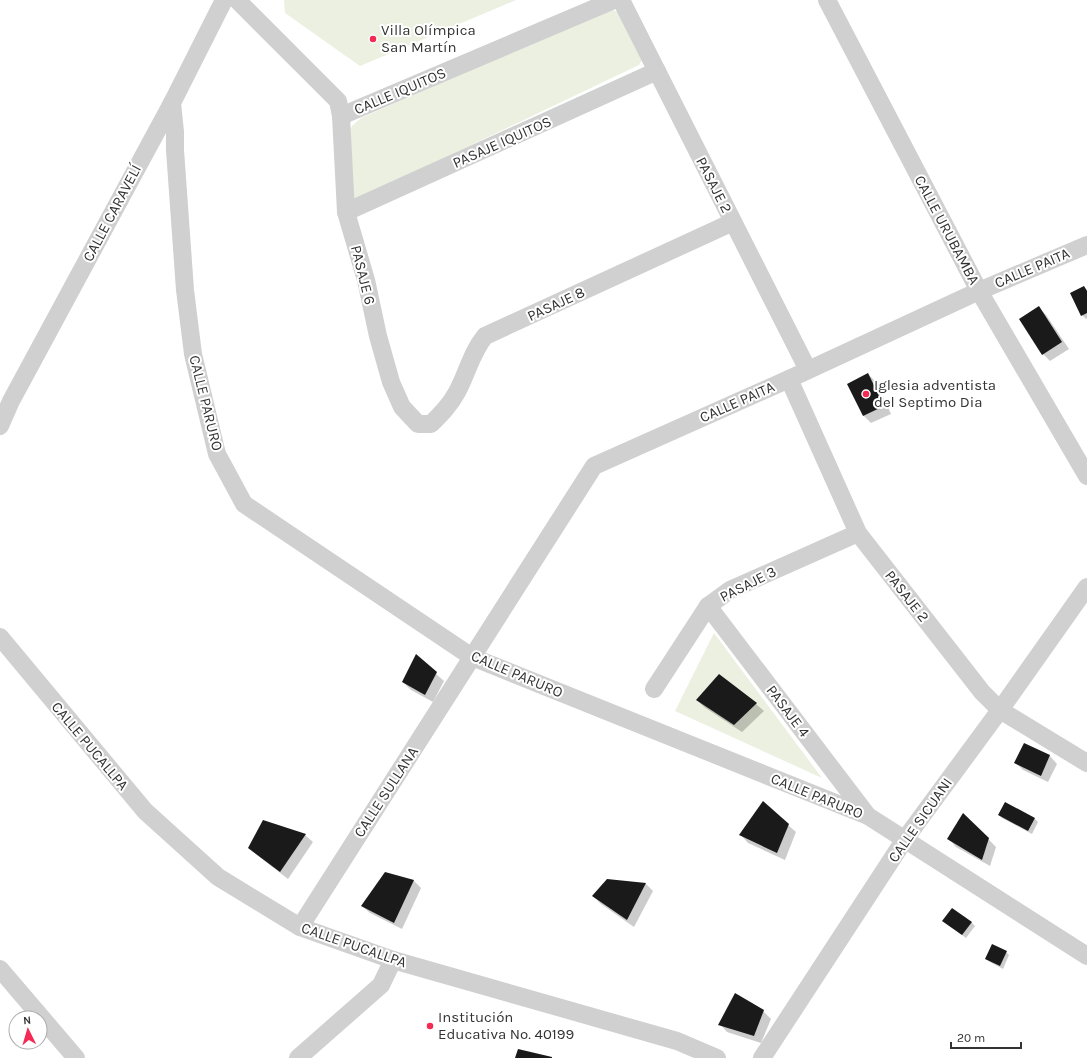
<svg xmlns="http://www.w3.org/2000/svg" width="1087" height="1058" font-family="Karla,sans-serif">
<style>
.green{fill:#ebf0e0}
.shadow{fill:#0003}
.building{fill:#1a1a1a}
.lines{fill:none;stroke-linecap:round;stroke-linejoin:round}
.minor{stroke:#d0d0d0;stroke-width:18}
.poi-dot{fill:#f42a54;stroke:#fff;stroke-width:1.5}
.labels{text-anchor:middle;stroke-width:4;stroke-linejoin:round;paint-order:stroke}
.poi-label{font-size:15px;fill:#333;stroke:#fff;text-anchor:start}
.street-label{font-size:15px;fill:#333;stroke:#fff}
</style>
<rect width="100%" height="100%" fill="#fff"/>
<g class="green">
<polygon points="284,0 516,0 360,66 285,13"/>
<polygon points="612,10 618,12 642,60 639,65 354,201 350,131 352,126 361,118 603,12"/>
<polygon points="714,633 822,778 675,711"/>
</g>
<g class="shadow">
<polygon points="1084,287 1087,290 1087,318 1086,319 1082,315"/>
<polygon points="1039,308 1046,315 1069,349 1050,361 1043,354"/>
<polygon points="868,374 876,382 891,414 871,423 864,416 848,384"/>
<polygon points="416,656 444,681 433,702 411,690 403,682"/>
<polygon points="719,675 756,704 764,711 742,732 704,707 697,700"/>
<polygon points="1025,744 1050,756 1057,764 1048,782 1023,770 1016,763"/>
<polygon points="1005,803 1035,819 1038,822 1032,834 1002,818 999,815"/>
<polygon points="964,814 996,847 990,866 956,847 949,839"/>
<polygon points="788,825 796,832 785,860 748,843 741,835"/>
<polygon points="305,835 313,842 288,879 257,855 249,848"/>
<polygon points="385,873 414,881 421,888 402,929 370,913 362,906"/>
<polygon points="607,880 646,884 653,891 634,927 601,904 593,896"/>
<polygon points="943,921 971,922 975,926 966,938"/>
<polygon points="1006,952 1009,955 1003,969 990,962 986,959"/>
<polygon points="763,1011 771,1019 761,1043 727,1032 720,1024"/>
</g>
<g class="building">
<polygon points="1084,286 1087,291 1087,313 1081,316 1070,293"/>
<polygon points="1039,306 1062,342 1042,355 1019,319"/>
<polygon points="868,373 884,406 863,416 847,384"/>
<polygon points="416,654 437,672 425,695 402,682"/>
<polygon points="719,674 757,703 734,725 696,700"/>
<polygon points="1024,743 1050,755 1041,776 1014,763"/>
<polygon points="763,801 789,824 777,853 739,835"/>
<polygon points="1005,802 1035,818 1028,831 998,815"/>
<polygon points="963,813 989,838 982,860 947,839"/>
<polygon points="263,820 306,834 280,872 248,848"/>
<polygon points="385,872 414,880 394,923 361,906"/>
<polygon points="607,879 646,883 627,920 592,896"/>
<polygon points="952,908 972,922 962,935 942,921"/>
<polygon points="992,944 1007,951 1000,966 985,959"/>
<polygon points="735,993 764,1010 754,1036 718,1025"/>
<polygon points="518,1049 552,1057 552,1058 515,1058"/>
</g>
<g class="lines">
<g class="minor">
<path d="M 237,0 L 338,101 L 341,116 L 346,212 L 366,280 L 378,336 L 391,382 L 402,407 L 418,424 L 431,424 C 441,414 450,405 457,392 C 467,374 471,353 485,336 L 733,222"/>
<polyline points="621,0 808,370"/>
<polyline points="827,0 979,291 1087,476"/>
<polyline points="172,103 175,132 175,150 185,290 193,354 217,454 244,504 472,657 868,816 1087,956"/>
<polyline points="341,116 614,0"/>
<polyline points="346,212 657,71"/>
<polyline points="789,379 858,533 982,692 1000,710 1087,763"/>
<polyline points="0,426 11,401 172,103 224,0"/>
<polyline points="708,606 867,815"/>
<polyline points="0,637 145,811 218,877 300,927 393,960 677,1041 717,1058"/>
<polyline points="654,689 708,606 730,590 858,533"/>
<polyline points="300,927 594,466 789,379 979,291 1087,245"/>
<polyline points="0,969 76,1058"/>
<polyline points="298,1058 381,985 393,960"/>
<polyline points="762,1058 905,839 1000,710 1087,587"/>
</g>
</g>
<g class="poi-dot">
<circle cx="373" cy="39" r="4"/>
<circle cx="866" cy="394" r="4"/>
<circle cx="430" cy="1026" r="4"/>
</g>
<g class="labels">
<g class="poi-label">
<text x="381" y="35">Villa Olímpica<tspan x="381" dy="17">San Martín</tspan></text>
<text x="874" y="390">Iglesia adventista<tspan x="874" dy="17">del Septimo Dia</tspan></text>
<text x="438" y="1022">Institución<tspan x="438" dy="17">Educativa No. 40199</tspan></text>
</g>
<g class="street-label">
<text transform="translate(400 91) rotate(-23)" y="5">CALLE IQUITOS</text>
<text transform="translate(502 142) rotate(-24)" y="5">PASAJE IQUITOS</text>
<text transform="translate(714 185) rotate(63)" y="5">PASAJE 2</text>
<text transform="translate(112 213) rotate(-62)" y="5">CALLE CARAVELÍ</text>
<text transform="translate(947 230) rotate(62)" y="5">CALLE URUBAMBA</text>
<text transform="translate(1032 268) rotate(-23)" y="5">CALLE PAITA</text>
<text transform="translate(363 275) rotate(76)" y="5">PASAJE 6</text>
<text transform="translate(556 304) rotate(-25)" y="5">PASAJE 8</text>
<text transform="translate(737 402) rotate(-24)" y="5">CALLE PAITA</text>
<text transform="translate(206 403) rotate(76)" y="5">CALLE PARURO</text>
<text transform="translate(748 584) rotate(-27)" y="5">PASAJE 3</text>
<text transform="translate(907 596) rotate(52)" y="5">PASAJE 2</text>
<text transform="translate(517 674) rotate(23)" y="5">CALLE PARURO</text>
<text transform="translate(788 711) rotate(53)" y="5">PASAJE 4</text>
<text transform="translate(90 746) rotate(50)" y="5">CALLE PUCALLPA</text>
<text transform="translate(386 792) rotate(-57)" y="5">CALLE SULLANA</text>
<text transform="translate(817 796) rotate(22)" y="5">CALLE PARURO</text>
<text transform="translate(920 820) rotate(-55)" y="5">CALLE SICUANI</text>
<text transform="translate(354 945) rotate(19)" y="5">CALLE PUCALLPA</text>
</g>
</g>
<g transform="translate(28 1030) rotate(355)"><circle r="19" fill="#ffffff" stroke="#adadad"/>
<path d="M0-3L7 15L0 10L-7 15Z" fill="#f42a54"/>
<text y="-6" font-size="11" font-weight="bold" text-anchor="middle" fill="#333333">N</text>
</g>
<path d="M951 1042v6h70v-6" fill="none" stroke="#333333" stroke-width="2"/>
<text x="957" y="1042" font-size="12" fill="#333333" stroke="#ffffff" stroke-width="3" paint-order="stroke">20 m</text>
</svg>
